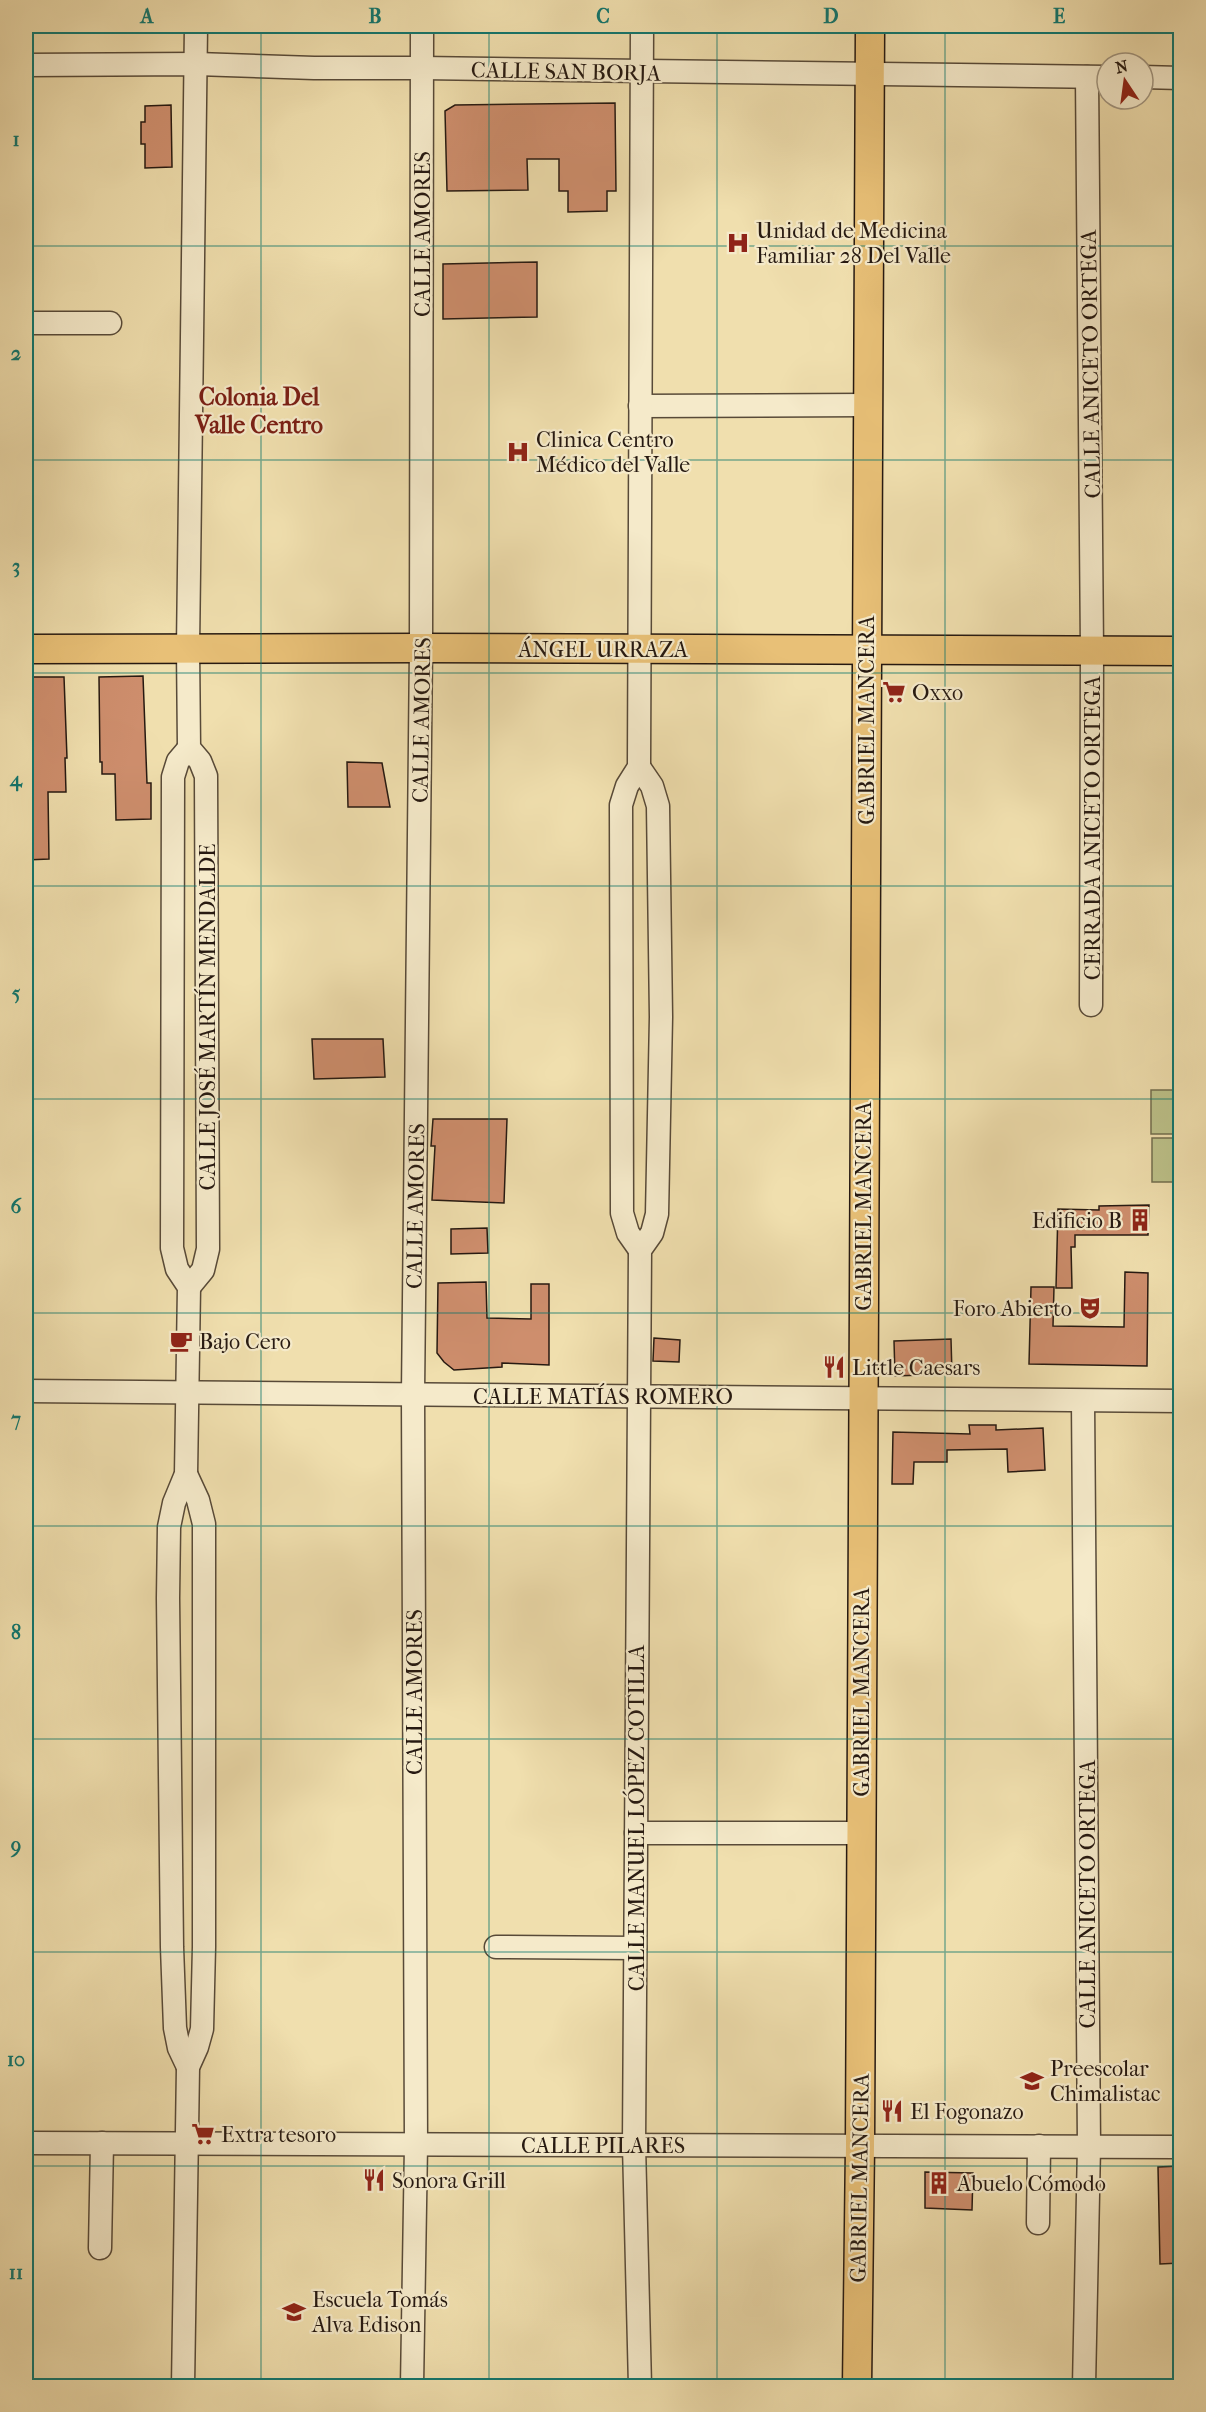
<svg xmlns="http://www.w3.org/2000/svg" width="1206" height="2412" font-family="'IM FELL French Canon',serif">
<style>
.green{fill:#bcc189;stroke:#716d4d;stroke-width:1.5}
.building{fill:#ce8e6d;stroke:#261911;stroke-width:1.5}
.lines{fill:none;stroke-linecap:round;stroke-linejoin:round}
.minor-casing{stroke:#584a38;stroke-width:25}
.major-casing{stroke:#261911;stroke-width:31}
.minor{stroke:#f5eaca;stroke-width:22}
.major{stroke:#e8c077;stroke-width:28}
.grid{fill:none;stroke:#0f766e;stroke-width:1.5;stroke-opacity:0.55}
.labels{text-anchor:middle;stroke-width:4.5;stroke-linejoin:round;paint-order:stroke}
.street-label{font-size:22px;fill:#261911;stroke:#f5eaca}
.poi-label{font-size:22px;fill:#261911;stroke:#f5eaca;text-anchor:start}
.neighbourhood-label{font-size:24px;font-weight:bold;fill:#7a1f14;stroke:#f5eaca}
.neatline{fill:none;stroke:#0f766e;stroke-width:2}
.grid-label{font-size:20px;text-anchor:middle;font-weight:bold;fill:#0f766e}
</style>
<rect width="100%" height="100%" fill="#f0dfae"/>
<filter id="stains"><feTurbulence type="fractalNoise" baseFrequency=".00333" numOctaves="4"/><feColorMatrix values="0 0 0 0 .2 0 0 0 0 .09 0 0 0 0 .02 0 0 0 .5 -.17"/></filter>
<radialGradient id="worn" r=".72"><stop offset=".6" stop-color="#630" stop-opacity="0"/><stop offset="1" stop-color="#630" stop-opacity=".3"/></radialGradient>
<g class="green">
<rect x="1151" y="1090" width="29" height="44"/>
<rect x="1152" y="1138" width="28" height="44"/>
</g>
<g class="building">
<polygon points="615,103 616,191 607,191 607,211 568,212 568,191 559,191 559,159 527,159 528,190 447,191 445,111 455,105"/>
<polygon points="171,105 172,167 145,168 145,144 141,144 141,122 145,122 145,106"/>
<polygon points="537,262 537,317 443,319 443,264"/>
<polygon points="143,676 147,783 151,783 151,819 116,820 115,774 102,774 102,762 100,762 99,677"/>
<polygon points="26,677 64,677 67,758 65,758 66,792 48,792 49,859 26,860"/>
<polygon points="347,762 382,763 390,807 348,807"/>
<polygon points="312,1039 383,1039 385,1077 314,1079"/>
<polygon points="433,1119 507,1119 504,1203 432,1200 435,1146 431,1146"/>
<polygon points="1149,1205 1148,1235 1075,1235 1075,1247 1071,1247 1072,1288 1056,1288 1058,1209 1099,1210 1099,1206"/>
<polygon points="487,1228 488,1253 451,1254 451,1229"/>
<polygon points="1125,1272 1148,1273 1147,1366 1029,1364 1031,1287 1054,1287 1053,1326 1124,1327"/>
<polygon points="486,1282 487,1318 531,1319 531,1284 549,1284 549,1365 502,1363 502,1367 454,1370 444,1362 437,1353 438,1283"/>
<polygon points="654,1338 680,1340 679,1362 653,1361"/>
<polygon points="951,1339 952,1374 895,1376 894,1341"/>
<polygon points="969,1425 996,1425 996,1430 1043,1428 1045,1470 1008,1472 1007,1449 947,1450 947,1462 914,1462 913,1484 892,1484 893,1432 970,1434"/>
<polygon points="1180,2166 1180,2263 1160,2264 1158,2167"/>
<polygon points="925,2172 973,2173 972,2210 925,2208"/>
</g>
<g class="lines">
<g class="minor-casing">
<g id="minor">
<polyline points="26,65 197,64 314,68 422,68 1107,77"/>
<polyline points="1087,77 1092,651 1091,1005"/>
<polyline points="1143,77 1180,78"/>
<polyline points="26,323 110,323"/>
<polyline points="640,406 868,405"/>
<polyline points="639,767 652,786 658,806 661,1017 657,1214 652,1233 640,1250 634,2145 640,2386"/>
<polyline points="640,1250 628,1233 622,1213 621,805 627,786 639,767 642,26"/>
<polyline points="189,1287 203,1270 208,1249 206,776 200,761 189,748 188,648 196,26"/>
<polyline points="26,1391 1180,1401"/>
<polyline points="1083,1401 1089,2146 1084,2386"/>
<polyline points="636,1833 861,1833"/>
<polyline points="496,1947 635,1948"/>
<polyline points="188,2067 179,2048 175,2028 172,1947 168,1598 169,1527 174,1503 186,1474 189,1287 177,1269 172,1248 173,777 178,761 189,748"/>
<polyline points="26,2143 1180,2147"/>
<polyline points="1038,2223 1039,2146"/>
<polyline points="100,2248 102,2143"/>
<polyline points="183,2386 188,2067 197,2047 202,2029 204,1947 204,1524 198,1500 186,1474"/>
<polyline points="412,2386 416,2145 413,1394 421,648 422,26"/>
</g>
</g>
<g class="major-casing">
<g id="major">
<polyline points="26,649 421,648 1180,651"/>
<polyline points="857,2386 860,2146 870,26"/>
</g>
</g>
<use href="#minor" class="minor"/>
<use href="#major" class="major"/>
</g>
<path class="grid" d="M 261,26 L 261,2386M 489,26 L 489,2386M 717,26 L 717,2386M 945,26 L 945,2386M 26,246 L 1180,246M 26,460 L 1180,460M 26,673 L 1180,673M 26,886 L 1180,886M 26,1099 L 1180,1099M 26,1313 L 1180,1313M 26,1526 L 1180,1526M 26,1739 L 1180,1739M 26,1952 L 1180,1952M 26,2166 L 1180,2166"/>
<defs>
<g id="hospital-bare" transform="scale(1.8)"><path d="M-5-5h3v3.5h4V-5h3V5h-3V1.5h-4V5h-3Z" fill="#8f2418" stroke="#f5eaca" stroke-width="2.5" paint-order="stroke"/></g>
<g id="supermarket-bare" transform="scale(1.8)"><path d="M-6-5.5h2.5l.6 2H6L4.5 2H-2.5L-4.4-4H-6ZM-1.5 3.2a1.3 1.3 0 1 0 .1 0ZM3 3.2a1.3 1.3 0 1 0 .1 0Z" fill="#8f2418" stroke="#f5eaca" stroke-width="2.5" paint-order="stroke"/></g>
<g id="building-bare" transform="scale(1.8)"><path d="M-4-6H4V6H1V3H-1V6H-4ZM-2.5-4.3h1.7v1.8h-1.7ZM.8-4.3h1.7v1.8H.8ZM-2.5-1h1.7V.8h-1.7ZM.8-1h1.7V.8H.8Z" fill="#8f2418" stroke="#f5eaca" stroke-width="2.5" paint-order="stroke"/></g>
<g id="theatre-bare" transform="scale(1.8)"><path d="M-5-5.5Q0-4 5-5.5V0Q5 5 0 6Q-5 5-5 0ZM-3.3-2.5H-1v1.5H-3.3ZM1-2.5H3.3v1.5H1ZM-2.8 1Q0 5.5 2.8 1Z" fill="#8f2418" stroke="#f5eaca" stroke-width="2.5" paint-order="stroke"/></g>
<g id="cafe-bare" transform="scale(1.8)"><path d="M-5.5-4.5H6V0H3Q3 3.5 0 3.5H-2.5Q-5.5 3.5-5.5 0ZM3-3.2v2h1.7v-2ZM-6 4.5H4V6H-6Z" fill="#8f2418" stroke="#f5eaca" stroke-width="2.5" paint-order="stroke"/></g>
<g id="restaurant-bare" transform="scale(1.8)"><path d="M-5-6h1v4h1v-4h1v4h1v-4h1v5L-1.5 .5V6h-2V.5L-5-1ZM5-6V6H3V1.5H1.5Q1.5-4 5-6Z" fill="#8f2418" stroke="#f5eaca" stroke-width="2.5" paint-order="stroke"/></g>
<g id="school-bare" transform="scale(1.8)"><path d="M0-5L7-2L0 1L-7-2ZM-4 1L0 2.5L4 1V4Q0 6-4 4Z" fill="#8f2418" stroke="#f5eaca" stroke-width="2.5" paint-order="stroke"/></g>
</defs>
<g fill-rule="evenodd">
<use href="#hospital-bare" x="738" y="243"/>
<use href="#hospital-bare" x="518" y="452"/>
<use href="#supermarket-bare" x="894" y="692"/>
<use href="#building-bare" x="1140" y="1220"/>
<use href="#theatre-bare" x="1090" y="1308"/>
<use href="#cafe-bare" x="181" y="1341"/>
<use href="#restaurant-bare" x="834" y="1367"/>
<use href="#school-bare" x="1032" y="2081"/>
<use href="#restaurant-bare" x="892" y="2111"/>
<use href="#supermarket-bare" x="203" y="2134"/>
<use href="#restaurant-bare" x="374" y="2180"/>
<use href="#building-bare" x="939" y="2183"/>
<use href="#school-bare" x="294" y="2312"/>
</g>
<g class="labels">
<g class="street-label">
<text transform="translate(566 71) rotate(1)" y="8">CALLE SAN BORJA</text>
<text transform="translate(422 234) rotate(-90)" y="8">CALLE AMORES</text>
<text transform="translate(1090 364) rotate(-91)" y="8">CALLE ANICETO ORTEGA</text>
<text x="603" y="657">ÁNGEL URRAZA</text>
<text transform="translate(421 720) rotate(-89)" y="8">CALLE AMORES</text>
<text transform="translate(866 720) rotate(-90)" y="8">GABRIEL MANCERA</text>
<text transform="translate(1092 828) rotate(-90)" y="8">CERRADA ANICETO ORTEGA</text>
<text transform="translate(207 1017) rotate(-90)" y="8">CALLE JOSÉ MARTÍN MENDALDE</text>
<text transform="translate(415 1206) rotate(-89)" y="8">CALLE AMORES</text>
<text transform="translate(863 1206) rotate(-90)" y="8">GABRIEL MANCERA</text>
<text x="603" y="1404">CALLE MATÍAS ROMERO</text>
<text transform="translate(414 1692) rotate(-90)" y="8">CALLE AMORES</text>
<text transform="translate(861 1692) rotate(-90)" y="8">GABRIEL MANCERA</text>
<text transform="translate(636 1818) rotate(-90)" y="8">CALLE MANUEL LÓPEZ COTILLA</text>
<text transform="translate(1087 1894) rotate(-90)" y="8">CALLE ANICETO ORTEGA</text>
<text x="603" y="2153">CALLE PILARES</text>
<text transform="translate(859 2178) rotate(-89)" y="8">GABRIEL MANCERA</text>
</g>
<g class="poi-label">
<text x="756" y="238">Unidad de Medicina<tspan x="756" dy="25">Familiar 28 Del Valle</tspan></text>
<text x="536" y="447">Clinica Centro<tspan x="536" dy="25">Médico del Valle</tspan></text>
<text x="912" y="700">Oxxo</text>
<text x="1122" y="1228" text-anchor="end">Edificio B</text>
<text x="1072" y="1316" text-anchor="end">Foro Abierto</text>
<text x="199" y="1349">Bajo Cero</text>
<text x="852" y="1375">Little Caesars</text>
<text x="1050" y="2076">Preescolar<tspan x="1050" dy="25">Chimalistac</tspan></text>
<text x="910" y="2119">El Fogonazo</text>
<text x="221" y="2142">Extra tesoro</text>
<text x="392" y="2188">Sonora Grill</text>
<text x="957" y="2191">Abuelo Cómodo</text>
<text x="312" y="2307">Escuela Tomás<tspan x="312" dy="25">Alva Edison</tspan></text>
</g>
<g class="neighbourhood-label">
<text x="259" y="405">Colonia Del<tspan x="259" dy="28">Valle Centro</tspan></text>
</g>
</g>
<rect width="1206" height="2412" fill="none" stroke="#f0dfae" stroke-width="66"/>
<g transform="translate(1125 81) rotate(347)"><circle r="28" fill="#f5eaca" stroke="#a29680" stroke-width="1.5"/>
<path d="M0-4.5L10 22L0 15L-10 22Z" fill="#8f2418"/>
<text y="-9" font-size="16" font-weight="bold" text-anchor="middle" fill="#261911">N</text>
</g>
<rect x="33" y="33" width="1140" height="2346" class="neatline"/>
<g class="grid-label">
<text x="147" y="23">A</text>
<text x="375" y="23">B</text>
<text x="603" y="23">C</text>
<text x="831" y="23">D</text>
<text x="1059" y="23">E</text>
<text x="16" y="146">1</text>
<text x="16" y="360">2</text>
<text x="16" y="573">3</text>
<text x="16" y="786">4</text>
<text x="16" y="1000">5</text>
<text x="16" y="1213">6</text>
<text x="16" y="1426">7</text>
<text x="16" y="1639">8</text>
<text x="16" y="1853">9</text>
<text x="16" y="2066">10</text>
<text x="16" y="2279">11</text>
</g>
<rect width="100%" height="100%" filter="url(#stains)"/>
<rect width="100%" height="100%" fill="url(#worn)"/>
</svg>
